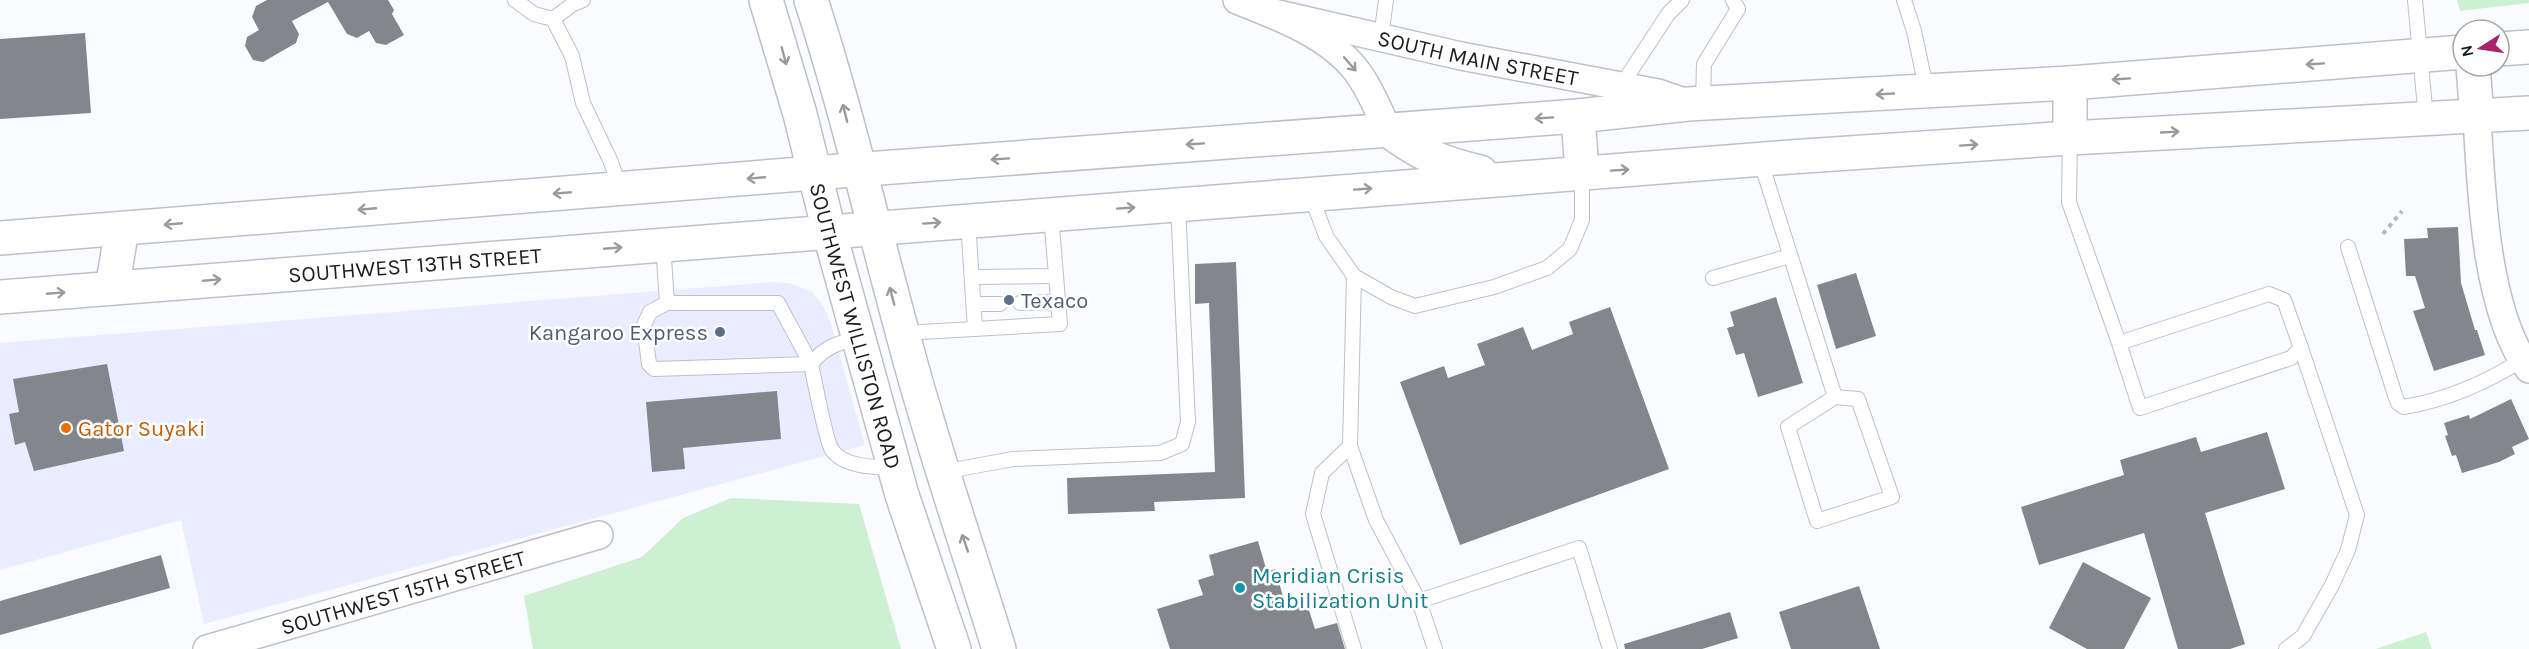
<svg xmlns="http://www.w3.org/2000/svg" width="2529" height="649" font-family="Karla,sans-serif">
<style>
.built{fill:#eaedff}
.green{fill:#cdf0d3}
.building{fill:#84868e}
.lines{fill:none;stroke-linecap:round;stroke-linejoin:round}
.service-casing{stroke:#bec0c9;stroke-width:16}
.minor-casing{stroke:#bec0c9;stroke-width:30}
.primary-casing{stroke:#bec0c9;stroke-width:36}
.trunk-casing{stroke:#bec0c9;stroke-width:36}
.path{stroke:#b7b8bc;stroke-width:4;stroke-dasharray:4.5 4.5;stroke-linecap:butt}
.service{stroke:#fff;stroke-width:14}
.minor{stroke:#fff;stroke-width:27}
.primary{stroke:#fff;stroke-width:33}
.trunk{stroke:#fff;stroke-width:33}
.oneway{stroke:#999a9b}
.service-dot{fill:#5c6f8a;stroke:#fff;stroke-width:2}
.food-dot{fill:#e8710a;stroke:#fff;stroke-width:2}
.culture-dot{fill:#0f9aa8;stroke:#fff;stroke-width:2}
.labels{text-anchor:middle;stroke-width:5;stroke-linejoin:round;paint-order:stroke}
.street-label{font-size:22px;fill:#1d1e21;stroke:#fff}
.service-label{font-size:22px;fill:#4e5e75;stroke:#fff;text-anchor:start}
.food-label{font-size:22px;fill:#c56008;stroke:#fff;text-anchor:start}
.culture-label{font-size:22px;fill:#0d838f;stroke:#fff;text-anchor:start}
</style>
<rect width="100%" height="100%" fill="#fafbff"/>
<polygon class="built" points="772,282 789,283 811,291 824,307 831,324 865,445 204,624 181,520 0,570 0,343"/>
<g class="green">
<polygon points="2457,0 2529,0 2529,3 2460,11"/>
<polygon points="731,498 859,504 901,649 533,649 524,596 642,557 683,518"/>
<polygon points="2426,632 2432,649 2376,649"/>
</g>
<g class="building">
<polygon points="267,0 388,0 394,10 392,14 404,35 386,45 376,43 369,31 357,38 347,34 328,2 292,21 299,34 296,43 263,62 253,60 245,46 247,37 259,30 252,17 256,6"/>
<polygon points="85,33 91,113 0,119 0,39"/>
<polygon points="2458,227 2461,283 2475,330 2477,330 2485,355 2434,371 2413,311 2425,308 2415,276 2406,276 2404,239 2428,238 2427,228"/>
<polygon points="1236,262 1245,498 1154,502 1155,511 1068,514 1067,478 1215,472 1209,303 1195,304 1195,264"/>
<polygon points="1856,273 1876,336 1836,349 1817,285"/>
<polygon points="1776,297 1803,383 1758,397 1744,353 1736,355 1727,328 1734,326 1730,312"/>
<polygon points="1610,307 1669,469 1460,545 1400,382 1444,366 1448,378 1485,365 1477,344 1523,327 1532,350 1573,334 1569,322"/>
<polygon points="107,364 124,451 34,471 25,442 15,445 9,414 19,412 13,379"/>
<polygon points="777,391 781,439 683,448 685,469 652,472 646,402"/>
<polygon points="2511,399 2529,439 2512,447 2515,454 2499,462 2462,473 2456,455 2452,456 2445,436 2448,435 2444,423 2469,415 2470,419"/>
<polygon points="2267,432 2285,489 2205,513 2245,644 2230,649 2178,649 2144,533 2039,565 2021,507 2124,475 2120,460 2196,437 2201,452"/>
<polygon points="1258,541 1267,572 1275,569 1287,610 1307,604 1315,629 1337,623 1345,649 1170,649 1157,609 1203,595 1198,580 1214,575 1209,555"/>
<polygon points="161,555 170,588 0,635 0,601"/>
<polygon points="2083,562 2151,598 2124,649 2087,649 2049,628"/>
<polygon points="1859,586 1880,649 1791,649 1779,612"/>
<polygon points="1730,612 1738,638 1702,649 1625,649 1624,644"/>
</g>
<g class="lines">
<g class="service-casing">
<g id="service">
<polyline points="515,0 534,14 553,19 572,56 583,103 611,162 620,188"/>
<polyline points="1904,0 1914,31 1927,92"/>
<polyline points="2415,0 2426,119"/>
<polyline points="553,19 573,4 583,0"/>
<polyline points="1381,37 1386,0"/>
<polyline points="1621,86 1668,14 1682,0"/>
<polyline points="1703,103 1704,64 1738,9 1733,0"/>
<polyline points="2070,138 2069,202 2119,343 2269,294 2284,300 2301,348 2291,358 2140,408 2119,343"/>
<polyline points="1760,159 1835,397 1858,399 1892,497 1817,521 1788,427 1835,397"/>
<polyline points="1310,193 1326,236 1354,276 1350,446 1322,473 1313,514 1354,649"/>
<polyline points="968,221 975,329"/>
<polyline points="663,244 667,303 650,312 644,325 649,364 654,369 811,364 778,303 667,303"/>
<path d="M 2348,247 L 2395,395 L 2398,403 L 2404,407 C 2446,400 2487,382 2522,360"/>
<polyline points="1354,276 1391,297 1415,306 1494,287 1547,268 1570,249 1582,220 1582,172"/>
<polyline points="972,277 1056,276"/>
<polyline points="1713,278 1790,256"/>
<polyline points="1020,303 1058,302"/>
<polyline points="974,304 1000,304"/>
<polyline points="903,333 1060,324 1051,215"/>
<path d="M 858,338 C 838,343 824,347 811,364 C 814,378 826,442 832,450 C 844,467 874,467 893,468"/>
<polyline points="1350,446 1376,520 1419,601"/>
<polyline points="942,472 1013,459 1160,453 1182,444 1188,422 1178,204"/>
<polyline points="1435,649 1419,601 1579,548 1610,649"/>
<polyline points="2286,649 2303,636 2332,585 2348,550 2357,515 2301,348"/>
</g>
</g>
<g class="minor-casing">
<g id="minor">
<path d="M 1237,0 C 1277,16 1327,34 1355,69 C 1369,86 1378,110 1388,130"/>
<path id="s1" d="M 1265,11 L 1461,56 L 1658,93 L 1684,102"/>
<path d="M 2477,117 C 2481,187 2485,312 2529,369"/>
<path id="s2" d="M 207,649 L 599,535"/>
</g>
</g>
<g class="primary-casing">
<g id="primary">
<polyline points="2499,49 2529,47"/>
<polyline points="2473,66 2477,117"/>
<polyline points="1578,116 1582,172"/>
<path d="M 1388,130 C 1420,154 1441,163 1480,172"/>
<polyline points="2070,138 2070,83"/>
<polyline points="0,238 839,171 1578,116 1688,104 2070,83 2463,52"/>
<polyline points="112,288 122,229"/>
<path id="s3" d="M 0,297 L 1790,157 L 2070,138 L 2529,113"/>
</g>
</g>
<g class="trunk-casing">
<g id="trunk">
<path id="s4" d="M 766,0 L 800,114 L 829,231 L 902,495 L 954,649"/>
<path d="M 811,0 C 848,114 874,230 906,346 C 933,448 968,548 999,649"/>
</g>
</g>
<polyline class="path" points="2383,234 2402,211"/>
<use href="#service" class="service"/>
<use href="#minor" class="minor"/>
<use href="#primary" class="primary"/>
<use href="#trunk" class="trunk"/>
</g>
<defs><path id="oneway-shaft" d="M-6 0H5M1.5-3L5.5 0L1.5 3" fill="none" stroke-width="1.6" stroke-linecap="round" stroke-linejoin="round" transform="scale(1.5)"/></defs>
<g class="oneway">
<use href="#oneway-shaft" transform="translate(784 56) rotate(75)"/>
<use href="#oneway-shaft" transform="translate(1350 64) rotate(49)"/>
<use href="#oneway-shaft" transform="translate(2315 64) rotate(176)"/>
<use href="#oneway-shaft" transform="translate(2121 79) rotate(176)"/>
<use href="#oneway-shaft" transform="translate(1885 94) rotate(177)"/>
<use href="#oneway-shaft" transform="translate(845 113) rotate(-104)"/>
<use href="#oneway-shaft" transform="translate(1544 118) rotate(176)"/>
<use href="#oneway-shaft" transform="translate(2170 132) rotate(-3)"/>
<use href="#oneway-shaft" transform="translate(1195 144) rotate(176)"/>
<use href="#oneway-shaft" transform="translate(1969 145) rotate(-4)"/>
<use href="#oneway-shaft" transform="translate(1000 159) rotate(176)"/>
<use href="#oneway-shaft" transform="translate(1620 170) rotate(-4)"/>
<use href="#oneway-shaft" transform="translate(756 178) rotate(175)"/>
<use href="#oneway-shaft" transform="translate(1363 189) rotate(-4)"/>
<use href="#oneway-shaft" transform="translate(562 193) rotate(175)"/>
<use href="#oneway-shaft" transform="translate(1126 208) rotate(-4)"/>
<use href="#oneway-shaft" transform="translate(367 209) rotate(175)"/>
<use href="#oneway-shaft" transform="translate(932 223) rotate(-4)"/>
<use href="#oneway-shaft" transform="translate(173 224) rotate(175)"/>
<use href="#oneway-shaft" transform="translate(613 248) rotate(-5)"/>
<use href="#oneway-shaft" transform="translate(212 280) rotate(-5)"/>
<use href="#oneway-shaft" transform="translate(56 293) rotate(-5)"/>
<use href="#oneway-shaft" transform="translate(892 296) rotate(-105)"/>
<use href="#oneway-shaft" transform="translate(965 543) rotate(-109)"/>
</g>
<g class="service-dot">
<circle cx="1009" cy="300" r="6"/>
<circle cx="720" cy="332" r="6"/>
</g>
<circle class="food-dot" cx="66" cy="428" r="6"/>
<circle class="culture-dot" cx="1240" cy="588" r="6"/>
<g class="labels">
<g class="street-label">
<text dy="8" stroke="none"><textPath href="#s1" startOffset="218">SOUTH MAIN STREET</textPath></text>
<text dy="8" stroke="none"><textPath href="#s3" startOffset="416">SOUTHWEST 13TH STREET</textPath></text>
<text dy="8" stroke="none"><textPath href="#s4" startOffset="338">SOUTHWEST WILLISTON ROAD</textPath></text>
<text dy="8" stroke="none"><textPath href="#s2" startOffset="204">SOUTHWEST 15TH STREET</textPath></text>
</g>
<g class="service-label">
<text x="1021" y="308">Texaco</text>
<text x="708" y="340" text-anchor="end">Kangaroo Express</text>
</g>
<g class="food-label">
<text x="78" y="436">Gator Suyaki</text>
</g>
<g class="culture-label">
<text x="1252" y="583">Meridian Crisis<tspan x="1252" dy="25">Stabilization Unit</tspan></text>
</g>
</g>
<g transform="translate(2481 48) rotate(258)"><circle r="28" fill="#ffffff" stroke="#a5a5a6" stroke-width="1.5"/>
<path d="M0-4.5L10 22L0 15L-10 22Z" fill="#a9246d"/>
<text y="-9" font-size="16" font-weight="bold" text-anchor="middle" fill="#1d1e21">N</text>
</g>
</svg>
